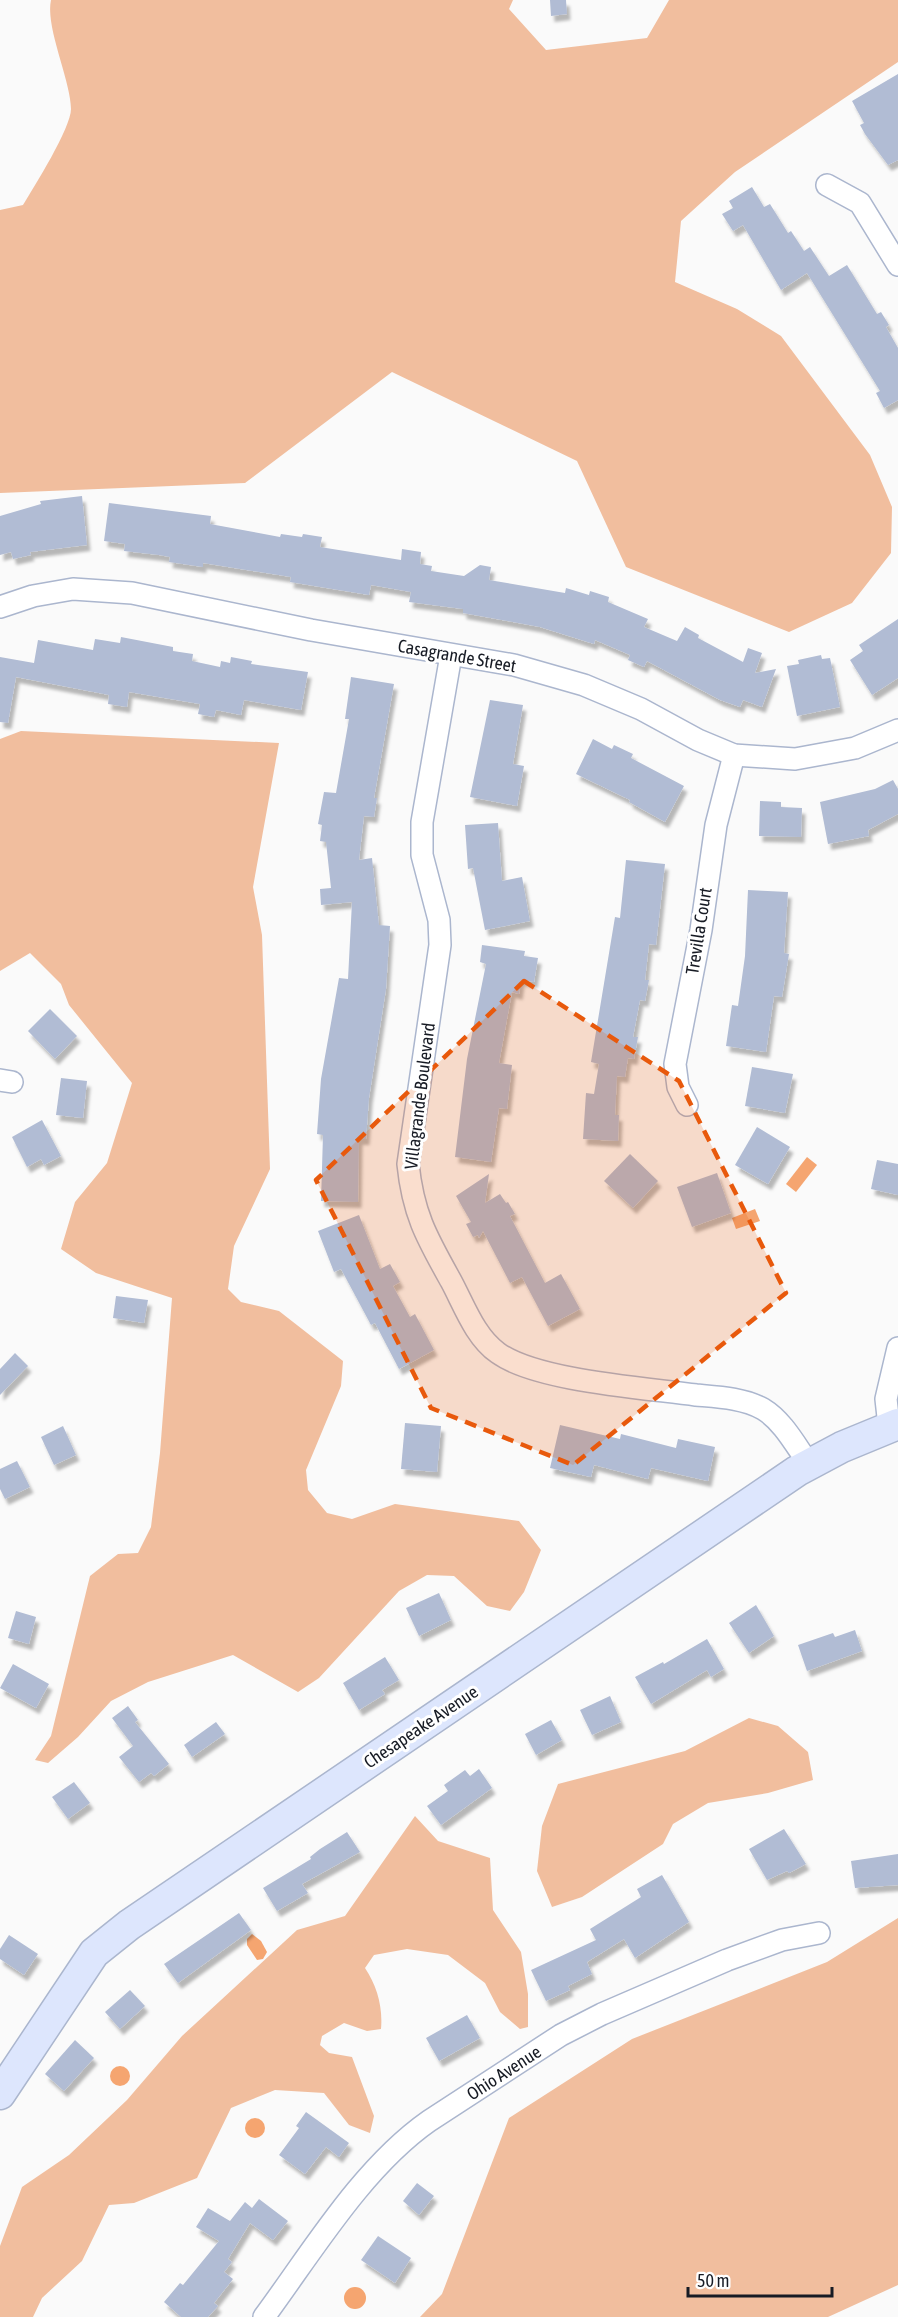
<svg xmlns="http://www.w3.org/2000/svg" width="898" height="2317" font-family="'Asap Condensed',sans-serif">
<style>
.green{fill:#f1be9e}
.water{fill:#f5a570}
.building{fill:#b1bcd4;filter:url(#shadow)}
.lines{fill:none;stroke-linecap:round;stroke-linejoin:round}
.street-casing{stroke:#abb6ce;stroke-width:24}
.secondary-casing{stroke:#abb6ce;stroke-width:33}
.street{stroke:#fff;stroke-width:21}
.secondary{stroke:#dde6fd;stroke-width:30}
.marked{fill:#e8590c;fill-opacity:0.2;stroke:#e8590c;stroke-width:4.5;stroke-dasharray:12 8;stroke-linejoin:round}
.labels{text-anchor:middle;stroke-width:6;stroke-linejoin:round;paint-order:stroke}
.street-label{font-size:18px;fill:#171b24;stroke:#fff}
</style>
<defs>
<filter id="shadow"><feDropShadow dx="3.5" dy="6" stdDeviation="1.5" flood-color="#0004"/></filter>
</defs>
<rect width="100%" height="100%" fill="#fafafa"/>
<g class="green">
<path d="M 51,0 L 513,0 L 509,9 L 546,50 L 647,38 L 669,0 L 898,0 L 898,62 L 735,172 L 681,221 L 675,282 L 737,309 L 781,336 L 870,455 L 892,507 L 891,553 L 852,603 L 789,632 L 626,567 L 577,461 L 392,372 L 245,483 L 0,493 L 0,210 L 23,205 C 34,187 71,128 71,109 C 71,81 45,27 51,0 Z"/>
<polygon points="21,731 279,743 253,887 262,935 270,1169 234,1246 228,1289 241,1302 279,1311 343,1361 341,1386 306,1470 308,1490 327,1513 352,1519 395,1504 519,1521 541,1550 524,1592 510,1611 487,1606 454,1576 427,1575 399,1591 319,1678 298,1692 233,1655 148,1682 111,1701 78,1737 48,1763 35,1760 51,1736 90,1576 118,1554 138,1553 151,1527 160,1453 172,1298 96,1273 61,1249 75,1202 107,1163 132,1083 69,1005 61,984 30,953 0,971 0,739"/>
<polygon points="749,1718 778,1726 808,1752 813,1780 768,1793 708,1803 673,1824 663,1844 582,1897 552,1907 537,1871 542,1826 558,1784 685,1751"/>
<path d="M 415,1816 L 438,1841 L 490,1858 L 493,1910 L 521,1952 L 528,1994 L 528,2027 L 520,2029 L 500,2012 L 485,1983 L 448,1955 L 407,1949 L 374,1955 L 365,1968 C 377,1986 383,2007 381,2029 L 367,2031 L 344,2023 L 322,2036 L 320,2045 L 329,2053 L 352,2057 L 374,2116 L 370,2133 L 349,2125 L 324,2093 L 275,2090 L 231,2108 L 197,2178 L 134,2203 L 109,2205 L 82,2261 L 42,2298 L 33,2317 L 0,2317 L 0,2246 L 22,2187 L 69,2155 L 127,2100 L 182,2036 L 297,1930 L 345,1916 Z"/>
<polygon points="898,1918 898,2285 828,2317 420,2317 442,2294 509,2118 632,2039 827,1962"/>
</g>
<g class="water">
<polygon points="807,1157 817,1165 796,1192 786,1184"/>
<polygon points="755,1209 760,1221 736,1229 732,1218"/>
<polygon points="252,1934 261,1941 267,1952 263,1959 257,1960 247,1945 247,1939"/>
<circle cx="120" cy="2076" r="10"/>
<circle cx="255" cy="2128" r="10"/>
<circle cx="355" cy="2298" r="11"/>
</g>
<g class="building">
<polygon points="550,0 566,0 567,14 551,16"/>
<polygon points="898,74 898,160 888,165 865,134 860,125 864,123 852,101"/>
<polygon points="752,187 764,207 770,204 788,233 791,231 804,251 810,247 829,276 847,265 877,314 881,312 889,325 886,327 898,348 898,400 884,408 876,393 880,391 807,273 781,290 743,225 733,231 722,214 733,208 729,201"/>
<polygon points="82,496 87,545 30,552 31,555 13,559 11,552 0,555 0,516 41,504 40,501"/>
<polygon points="109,503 211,516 210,524 280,537 281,534 302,537 303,534 322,537 320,547 401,560 402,549 421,552 420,564 432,566 431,571 464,576 480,565 491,567 489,580 565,593 566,588 589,595 590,591 609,597 608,602 648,619 644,627 677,641 685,627 699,635 698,638 743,662 748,648 762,653 755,673 776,669 762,707 743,700 740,707 720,700 647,661 644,667 628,660 630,655 595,640 594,644 540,627 463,613 463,609 409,602 411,592 371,585 369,595 290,582 291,577 203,563 203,567 169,562 170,557 159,555 124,551 125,544 104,541"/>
<polygon points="898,619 898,678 872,695 850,660 863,651 859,645"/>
<polygon points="121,637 173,647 173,651 193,654 192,661 220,667 221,661 230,663 231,657 252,661 251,664 308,672 301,710 244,700 241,715 216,710 214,717 198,714 200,704 129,692 127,707 108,704 109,695 16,677 8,723 0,722 0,657 34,663 38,640 93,650 95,639 120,643"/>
<polygon points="821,655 822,659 830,658 840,707 797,716 787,666 799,664 798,660"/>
<polygon points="351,677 394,684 374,798 377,798 374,817 364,816 359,860 372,858 379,925 390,926 386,989 369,1098 366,1139 359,1139 358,1202 321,1201 323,1135 317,1134 321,1079 339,978 348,979 352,902 321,905 320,889 331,888 326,842 320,841 322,825 318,824 324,792 336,793 349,719 345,719"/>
<polygon points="490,700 523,705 513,764 524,766 517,806 470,797"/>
<polygon points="593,739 612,749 614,745 633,754 631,758 684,786 665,822 629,802 630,800 576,774"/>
<polygon points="893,780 898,789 898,814 868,830 869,836 828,844 820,802 875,789"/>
<polygon points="760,801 781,802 781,807 802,808 801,837 759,836"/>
<polygon points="498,823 502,881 522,877 530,921 485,930 473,868 468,869 465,825"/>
<polygon points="626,860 665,864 656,945 649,944 645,980 649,980 645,1001 640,1000 633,1037 638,1037 634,1059 628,1058 625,1077 617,1076 615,1115 619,1115 618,1141 583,1139 586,1093 594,1094 599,1064 591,1062 615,917 620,918"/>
<polygon points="748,890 788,892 784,953 789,954 782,997 774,996 766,1052 726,1046 732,1005 738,1006 745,956"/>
<polygon points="482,945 525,951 524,956 538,958 534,982 521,980 519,994 512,992 499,1063 512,1065 507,1109 499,1108 491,1162 455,1157 467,1059 486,964 480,962"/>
<polygon points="50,1009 77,1036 55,1059 28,1031"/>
<polygon points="752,1067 793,1074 785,1113 745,1106"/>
<polygon points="61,1078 87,1081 83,1118 56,1115"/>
<polygon points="42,1120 61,1156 44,1165 41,1159 27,1167 12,1137"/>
<polygon points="757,1127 790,1147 768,1184 735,1165"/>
<polygon points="630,1154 658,1181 633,1208 604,1181"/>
<polygon points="877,1160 898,1164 898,1195 871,1189"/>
<polygon points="717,1173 731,1213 692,1227 677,1187"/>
<polygon points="489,1174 485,1203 500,1194 506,1203 508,1202 515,1214 510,1216 545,1283 561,1274 580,1309 548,1326 522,1277 510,1283 483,1231 479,1238 478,1235 473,1237 466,1224 471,1222 456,1196"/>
<polygon points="359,1215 380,1269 390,1264 400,1282 393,1286 410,1317 415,1314 434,1350 399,1369 375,1323 371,1325 341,1269 334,1272 318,1231"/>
<polygon points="116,1296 148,1300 144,1323 113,1318"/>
<polygon points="15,1353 28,1366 0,1395 0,1369"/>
<polygon points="405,1423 441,1426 437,1472 401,1469"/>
<polygon points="560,1425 620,1439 621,1434 676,1448 678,1439 715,1447 708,1481 651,1468 648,1479 594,1465 591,1477 550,1468"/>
<polygon points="63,1426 76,1455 54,1465 41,1437"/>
<polygon points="17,1461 30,1487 5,1499 0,1489 0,1469"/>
<polygon points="439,1593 451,1620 419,1636 406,1608"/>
<polygon points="756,1605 774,1636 749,1653 729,1623"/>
<polygon points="16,1611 36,1617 29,1644 8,1638"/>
<polygon points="855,1630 862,1651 807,1671 798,1645 833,1633 835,1637"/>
<polygon points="707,1639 724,1669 711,1677 707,1670 651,1704 635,1677 663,1662 664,1664"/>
<polygon points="385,1657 399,1680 382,1690 385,1694 359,1710 343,1683"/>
<polygon points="13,1664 49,1684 36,1708 0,1688"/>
<polygon points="610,1696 621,1722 592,1735 580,1710"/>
<polygon points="128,1706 138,1720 135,1722 169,1764 154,1776 151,1773 139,1782 119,1757 133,1746 112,1718"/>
<polygon points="551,1720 562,1740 536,1755 525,1734"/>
<polygon points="216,1722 225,1734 192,1757 184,1745"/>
<polygon points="479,1769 492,1788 441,1825 427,1806 448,1791 444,1785 465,1770 470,1776"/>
<polygon points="74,1782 90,1803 68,1819 52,1797"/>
<polygon points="784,1829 806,1864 789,1873 787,1871 767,1880 749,1849"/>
<polygon points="347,1832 360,1852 302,1884 308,1893 277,1911 263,1888 311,1859 310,1857 320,1849"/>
<polygon points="898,1854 898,1885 855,1888 851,1861"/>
<polygon points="662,1875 689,1922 635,1958 624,1939 587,1962 592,1974 568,1986 570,1990 546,2001 531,1970 596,1940 590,1929 641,1897 637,1889"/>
<polygon points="239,1913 251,1930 178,1983 164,1964"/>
<polygon points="9,1935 38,1954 24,1975 0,1959 0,1949"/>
<polygon points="130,1990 145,2006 120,2029 105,2012"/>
<polygon points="467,2015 480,2038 439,2061 426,2038"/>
<polygon points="75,2040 94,2058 64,2091 45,2074"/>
<polygon points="306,2112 349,2143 339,2157 326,2147 305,2174 279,2155 299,2128 296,2126"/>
<polygon points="417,2183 434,2196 419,2215 403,2201"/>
<polygon points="259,2199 288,2221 273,2240 250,2223 228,2259 232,2262 224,2272 233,2279 214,2303 218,2306 208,2317 181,2317 164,2302 180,2283 183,2285 219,2241 196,2227 208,2208 230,2221 245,2202 252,2208"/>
<polygon points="378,2236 411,2258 395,2283 361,2260"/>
</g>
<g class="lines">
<g class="street-casing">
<g id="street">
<polyline points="827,185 860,203 898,265"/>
<polyline points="0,607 33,596 73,589 132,593 311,630 514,665 584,685 641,709 698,740 734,755 795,759 855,748 898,730"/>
<path d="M 451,655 L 422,822 L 422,855 L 439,920 L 440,945 L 408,1164 C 413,1214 427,1238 451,1281 C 464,1305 475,1337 498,1353 C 537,1381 646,1388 696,1395 C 718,1397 743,1398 763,1409 C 783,1421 796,1446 809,1464"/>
<polyline points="0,1080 12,1082"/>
<polyline points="687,1105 678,1087 675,1064 701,930 716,825 734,755"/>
<polyline points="889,1426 886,1399 898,1348"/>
<path d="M 264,2317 C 312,2252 362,2168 429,2121 L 561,2035 L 602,2014 L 727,1960 L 782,1940 L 819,1933"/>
</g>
</g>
<g class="secondary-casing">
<polyline id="secondary" points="0,2094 94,1953 129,1925 797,1471 842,1447 898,1424"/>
</g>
<use href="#street" class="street"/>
<use href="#secondary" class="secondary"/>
</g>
<path class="marked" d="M 524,981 L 679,1081 L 786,1293 L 573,1465 L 431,1408 L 316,1180 Z"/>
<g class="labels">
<g class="street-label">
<text transform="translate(457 656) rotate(10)" y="6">Casagrande Street</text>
<text transform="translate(699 931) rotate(-81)" y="6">Trevilla Court</text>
<text transform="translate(420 1096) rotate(-83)" y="6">Villagrande Boulevard</text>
<text transform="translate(421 1727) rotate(-34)" y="6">Chesapeake Avenue</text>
<text transform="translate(504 2073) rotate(-33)" y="6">Ohio Avenue</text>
</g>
</g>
<path d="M688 2287v9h144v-9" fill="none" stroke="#171b24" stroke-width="3"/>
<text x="697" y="2287" font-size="18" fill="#171b24" stroke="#ffffff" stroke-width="4.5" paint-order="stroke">50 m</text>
</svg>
